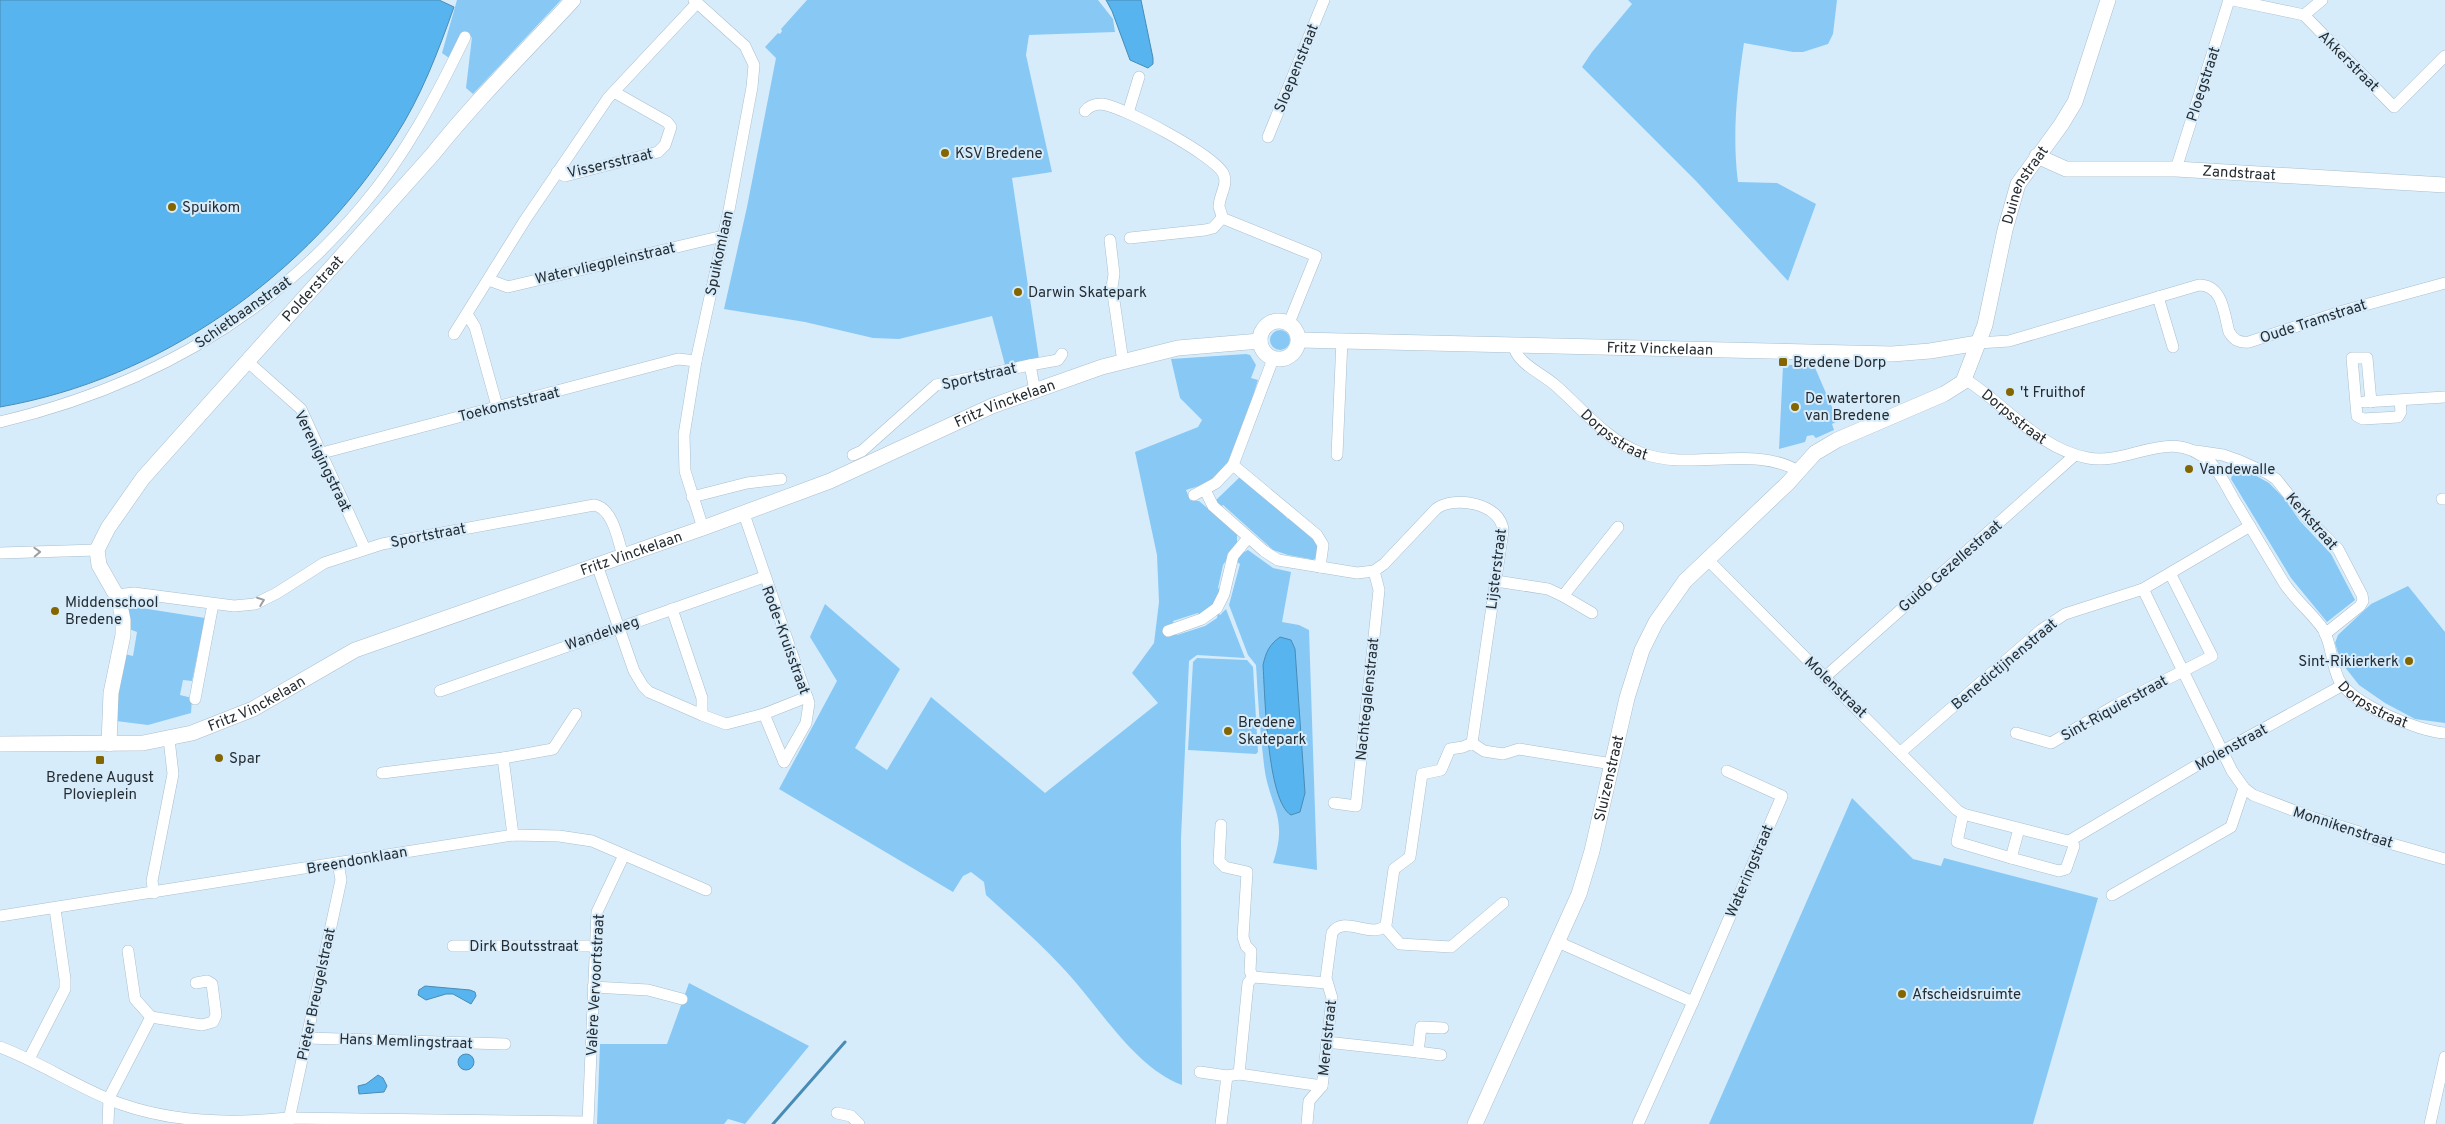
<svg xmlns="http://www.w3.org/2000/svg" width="2445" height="1124" font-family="Overpass,sans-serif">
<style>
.green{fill:#88c8f5}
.water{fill:#57b4ee;stroke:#488cb6}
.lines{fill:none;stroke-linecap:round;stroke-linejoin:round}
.stream{stroke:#488cb6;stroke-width:3}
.street-casing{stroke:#aabecd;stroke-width:12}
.secondary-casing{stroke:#aabecd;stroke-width:16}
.street{stroke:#fff;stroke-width:11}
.secondary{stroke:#fff;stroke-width:15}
.oneway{stroke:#9da0a3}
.poi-dot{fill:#836600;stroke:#d7ecfb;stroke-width:2}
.labels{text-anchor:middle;stroke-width:4;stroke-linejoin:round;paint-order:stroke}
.street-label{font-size:15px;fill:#252d33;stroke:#d7ecfb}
.poi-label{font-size:15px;fill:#252d33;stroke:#d7ecfb;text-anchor:start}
</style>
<rect width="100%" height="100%" fill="#d7ecfb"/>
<g class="green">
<polygon points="457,0 561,0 473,94 466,88 472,37 465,43 456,63 442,53"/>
<polygon points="807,0 1098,0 1113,19 1115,32 1029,35 1026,55 1052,172 1012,178 1039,359 1005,365 992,316 899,339 873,338 805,322 724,309 747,207 776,58 765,47 778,33 780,34 782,31 781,29"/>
<path d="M 1628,0 L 1837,0 L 1833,34 L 1828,44 L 1803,52 L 1793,52 L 1744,43 C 1737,89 1732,135 1738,182 L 1777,183 L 1816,204 L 1788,281 L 1696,181 L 1582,67 L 1592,52 L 1632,4 Z"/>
<circle cx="1280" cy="340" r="10"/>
<path d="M 1246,354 L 1250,355 L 1256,365 L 1251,378 L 1258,380 C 1248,410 1239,458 1214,478 C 1206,484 1196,487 1186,490 L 1190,500 L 1199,501 L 1237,533 L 1237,544 L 1223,565 L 1218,588 L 1221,590 C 1217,602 1211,609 1199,615 L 1198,613 L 1173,621 L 1174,625 L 1165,628 L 1168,637 L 1176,634 L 1177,635 L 1205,626 L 1217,618 L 1218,613 L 1220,615 L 1226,609 L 1245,658 L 1197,655 L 1189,661 L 1181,838 L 1182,1085 C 1133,1067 1097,1003 1061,966 C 1038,941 1011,918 986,895 L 984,882 L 971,872 L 963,876 L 953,892 L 779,789 L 837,681 L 810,637 L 825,604 L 900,669 L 855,748 L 887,770 L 931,697 L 1045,793 L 1158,703 L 1132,673 L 1154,643 L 1159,602 L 1157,555 L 1135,452 L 1198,427 L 1202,420 L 1180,398 L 1171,359 Z"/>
<polygon points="1809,363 1813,363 1838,421 1832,424 1834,430 1816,438 1813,435 1807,436 1805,442 1779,449 1783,365 1808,365"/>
<polygon points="2244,469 2269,483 2284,498 2300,521 2331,554 2355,600 2327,622 2291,578 2231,479 2233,472"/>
<polygon points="1242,475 1288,519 1291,517 1313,535 1319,545 1315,559 1310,561 1310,559 1288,555 1273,550 1223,505 1220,507 1215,501"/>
<path d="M 1248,550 L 1273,568 L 1291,572 L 1282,622 L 1299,625 L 1309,630 L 1317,870 L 1273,863 C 1289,816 1269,807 1264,765 C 1260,732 1258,699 1256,665 L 1248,655 L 1229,605 L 1240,564 L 1236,561 L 1239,555 Z"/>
<polygon points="2408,586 2445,632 2445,723 2415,719 2385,703 2359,685 2341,662 2335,643 2338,635 2371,604"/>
<polygon points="136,598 135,607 205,618 192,681 183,680 180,695 192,698 191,713 148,725 116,721 116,692 124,654 133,656 137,632 129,629 126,602"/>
<polygon points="1197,658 1247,660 1253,667 1258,752 1256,754 1188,750 1193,662"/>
<polygon points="1852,798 1913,859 1941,866 1944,858 2098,898 2033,1124 1709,1124"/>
<polygon points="689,983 809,1046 745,1124 728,1119 724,1124 597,1124 600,1044 667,1044"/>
</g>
<g class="water">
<path d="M 0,0 L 439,0 L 454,7 C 438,52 421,97 395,137 C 308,275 161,379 0,407 Z"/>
<polygon points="1106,0 1141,0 1153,58 1153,64 1148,68 1130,60 1112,11"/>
<path d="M 1280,637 L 1291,640 L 1295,649 L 1305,793 L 1300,812 L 1291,815 C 1267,801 1265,695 1263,665 C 1266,652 1269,645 1280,637 Z"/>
<polygon points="425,986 470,990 475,992 476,996 471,1004 453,994 446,994 426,1000 418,995 419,990"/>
<circle cx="466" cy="1062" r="8"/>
<polygon points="378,1075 383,1078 387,1086 384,1092 359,1094 358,1086 366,1084"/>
</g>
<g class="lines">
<polyline class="stream" points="773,1124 845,1042"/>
<g class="street-casing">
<g id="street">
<polyline points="694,0 745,46 754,65 752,87 729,210 696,361 684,435 685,471 703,528"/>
<polyline points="2233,0 2304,15 2394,107 2445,56"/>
<polyline points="2304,15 2322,0"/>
<path d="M 1085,111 C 1089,106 1096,104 1102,104 C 1124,107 1212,154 1223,173 C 1229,184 1219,195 1219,207 C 1220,210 1222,214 1222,218 L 1213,228 L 1205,230 L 1130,238"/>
<polyline points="1128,113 1139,77"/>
<polyline points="1268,137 1324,0"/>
<polyline points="2176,169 2229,0"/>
<polyline points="557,172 565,176 658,152 665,145 671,127 667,122 614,92"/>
<polyline points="1222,218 1316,256 1289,323"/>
<polyline points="1110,240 1114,274 1112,287 1123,362"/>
<polyline points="489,280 508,287 723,236"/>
<polyline points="2158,297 2173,347"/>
<polyline points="467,314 475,327 497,406"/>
<polyline points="454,334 525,220 608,98 697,3"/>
<path d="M 1978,343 L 2009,341 L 2199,285 C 2223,285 2224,314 2229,332 C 2234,340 2239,343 2249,342 L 2343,311 L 2445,283"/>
<path id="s1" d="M 1513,344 C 1517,364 1540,372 1555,385 C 1583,409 1606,440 1641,453 C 1693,472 1753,444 1798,471"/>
<polyline points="248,362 301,409 365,549"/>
<polyline points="1030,365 1058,360 1062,354"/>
<path id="s2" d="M 1965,379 C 2006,405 2039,449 2088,458 C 2131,466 2170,424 2211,463 C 2220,473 2227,487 2233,498 C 2250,526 2267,555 2284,583 C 2295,600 2312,613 2323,629 C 2332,644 2331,664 2339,680 C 2353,705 2418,731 2445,733"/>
<polyline points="2364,402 2445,397"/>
<polyline points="2371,402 2367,358 2352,358 2357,416 2363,419 2398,417 2401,412 2400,401"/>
<path d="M 0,422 C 143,388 268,319 363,205 C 405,156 437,95 465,37"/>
<polyline points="2196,451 2223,455 2240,461 2267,473 2276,479 2309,520 2338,549 2362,595 2363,601 2360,606 2325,634"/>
<polyline points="322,453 678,359 696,361"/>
<polyline points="853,455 862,451 936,385 1030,365 1035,391"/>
<polyline points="1337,455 1342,340"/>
<polyline points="1233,465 1317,535 1323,545 1320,567"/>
<path d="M 1205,490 L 1213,506 L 1264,551 L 1278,560 L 1357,573 L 1374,571 L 1384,564 L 1436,509 C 1453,495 1502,503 1503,531 L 1472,743"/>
<polyline points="1194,495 1216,483 1233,465 1273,359"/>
<polyline points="692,497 747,483 781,479"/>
<polyline points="2442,499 2445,499"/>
<polyline points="744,514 809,703 806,723 784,762"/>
<polyline points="0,553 97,550"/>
<polyline points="1708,560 1957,810 1963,814 2072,842 2074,846 2066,869 2059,871 2011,858 2019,829"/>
<polyline points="597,565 634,671 643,686 649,692 702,715"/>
<polyline points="1496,581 1548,589 1563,596"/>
<polyline points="2143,589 2183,671 2212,656 2171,575"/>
<path d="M 116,595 L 134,593 L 234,606 L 255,604 L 277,593 L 324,563 L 382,544 L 594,505 C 613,508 618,540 623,556"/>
<polyline points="672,609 702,698 702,715 726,724 764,714"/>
<polyline points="1592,613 1563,596 1618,527"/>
<polyline points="1168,631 1202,619 1217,608 1224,594 1233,556 1248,538"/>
<polyline points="1825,677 2075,455"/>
<polyline points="440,691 764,577"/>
<polyline points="195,699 213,604"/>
<polyline points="2016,733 2051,743 2116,705 2183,671 2232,771 2244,788 2253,795 2311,817 2359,832 2371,838 2445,859"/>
<polyline points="1901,752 2041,630 2065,614 2143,589 2250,526"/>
<polyline points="503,758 513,835"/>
<polyline points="784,762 764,714 807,697"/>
<polyline points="382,773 503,758 553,749 576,714"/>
<polyline points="1334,803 1356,806 1379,590 1374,571"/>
<polyline points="1963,814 1957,842 2011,858"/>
<polyline points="1221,825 1219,861 1225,867 1247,872 1243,937 1246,946 1251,951 1250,971 1253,977"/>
<polyline points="2069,841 2199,764 2343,685"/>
<polyline points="154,893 152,881 173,774 169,739"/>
<polyline points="2112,895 2231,827 2244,788"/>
<polyline points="0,916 513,835 559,836 592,841 706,890"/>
<polyline points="1385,927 1400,944 1451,947 1503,903"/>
<polyline points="1558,942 1693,1002 1638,1124"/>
<polyline points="453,946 595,946"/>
<polyline points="593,987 648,990 682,999"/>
<polyline points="1693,1002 1782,796 1727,771"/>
<polyline points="151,1017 202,1025 213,1022 216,1015 212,984 207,981 196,983"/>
<polyline points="307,1038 505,1044"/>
<polyline points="1326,1042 1418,1052 1421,1027 1443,1028"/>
<path d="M 0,1047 C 42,1063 80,1089 121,1104 C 175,1123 232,1124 288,1118 L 588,1122 L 597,912 L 624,855"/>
<polyline points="1418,1052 1441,1055"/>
<polyline points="29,1059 65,989 65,979 55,909"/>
<polyline points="1200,1072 1227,1076 1239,1074 1322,1086"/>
<polyline points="1239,1074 1248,983 1253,977 1327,983"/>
<polyline points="837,1113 851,1116 859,1124"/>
<polyline points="108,1124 109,1098 151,1017 135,999 128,951"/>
<polyline points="288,1124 341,880 338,863"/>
<polyline points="1221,1124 1227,1076"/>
<path d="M 1307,1124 L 1309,1101 L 1322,1086 L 1323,1079 L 1332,998 L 1326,978 L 1332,933 C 1344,914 1372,940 1386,925 L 1394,869 L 1410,857 L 1422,774 L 1441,770 L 1450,749 L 1463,747 L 1472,743 L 1484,751 L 1503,754 L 1519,749 L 1612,764"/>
<polyline points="2430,1124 2445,1057"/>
</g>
</g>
<g class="secondary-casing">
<g id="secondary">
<path id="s3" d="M 2037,156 L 2066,169 L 2176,169 L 2445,185"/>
<circle cx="1279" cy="340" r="19"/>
<path id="s4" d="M 1299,340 L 1892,354 L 1930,351 L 1978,343"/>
<path id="s5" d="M 0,744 L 143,743 L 192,733 L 253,709 L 355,650 L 703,528 L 830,481 L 992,406 L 1102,367 L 1178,348 L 1260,341"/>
<path id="s6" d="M 109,744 L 111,693 L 123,635 L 123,620 L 119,600 L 99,565 L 97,550 L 108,528 L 143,478 L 433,154 C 476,100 526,51 573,0"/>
<path id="s7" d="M 1475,1124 L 1579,894 L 1592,851 L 1627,698 L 1642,650 L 1656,622 L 1685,581 L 1788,483 L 1815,453 L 1837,440 L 1944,394 L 1963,382 L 1985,325 L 2005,230 L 2018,184 L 2061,125 L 2075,102 L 2108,0"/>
</g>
</g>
<use href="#street" class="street"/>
<use href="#secondary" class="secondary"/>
</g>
<defs><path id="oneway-chevron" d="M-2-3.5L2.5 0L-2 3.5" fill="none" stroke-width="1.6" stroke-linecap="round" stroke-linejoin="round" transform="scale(1.25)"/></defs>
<g class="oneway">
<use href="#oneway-chevron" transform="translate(37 552) rotate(-2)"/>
<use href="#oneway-chevron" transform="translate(261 601) rotate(-21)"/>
</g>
<g class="poi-dot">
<circle cx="945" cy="153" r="5"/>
<circle cx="172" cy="207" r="5"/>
<circle cx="1018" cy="292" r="5"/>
<rect x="1778" y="357" width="10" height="10" rx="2.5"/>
<circle cx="2010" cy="392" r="5"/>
<circle cx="1795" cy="407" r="5"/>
<circle cx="2189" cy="469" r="5"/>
<circle cx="55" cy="611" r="5"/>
<circle cx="2409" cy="661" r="5"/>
<circle cx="1228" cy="731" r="5"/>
<circle cx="219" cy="758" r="5"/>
<rect x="95" y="755" width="10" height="10" rx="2.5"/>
<circle cx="1902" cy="994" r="5"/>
</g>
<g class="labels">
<g class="street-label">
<text transform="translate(2349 61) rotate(45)" y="5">Akkerstraat</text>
<text transform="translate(1296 68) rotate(-68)" y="5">Sloepenstraat</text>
<text transform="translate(2203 84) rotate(-72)" y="5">Ploegstraat</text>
<text transform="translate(610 163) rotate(-13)" y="5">Vissersstraat</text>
<text dy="5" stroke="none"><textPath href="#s3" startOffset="205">Zandstraat</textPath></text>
<text dy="5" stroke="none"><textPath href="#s7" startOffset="1141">Duinenstraat</textPath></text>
<text transform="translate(719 253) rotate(-78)" y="5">Spuikomlaan</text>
<text transform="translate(605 263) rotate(-13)" y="5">Watervliegpleinstraat</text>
<text dy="5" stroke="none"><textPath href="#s6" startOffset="541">Polderstraat</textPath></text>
<text transform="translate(243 312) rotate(-35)" y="5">Schietbaanstraat</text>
<text transform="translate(2313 321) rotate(-18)" y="5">Oude Tramstraat</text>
<text dy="5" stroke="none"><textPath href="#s4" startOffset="361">Fritz Vinckelaan</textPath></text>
<text transform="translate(979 376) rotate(-13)" y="5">Sportstraat</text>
<text dy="5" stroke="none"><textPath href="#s5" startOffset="1072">Fritz Vinckelaan</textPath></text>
<text transform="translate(509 404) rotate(-14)" y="5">Toekomststraat</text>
<text dy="5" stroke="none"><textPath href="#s2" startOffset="62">Dorpsstraat</textPath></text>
<text dy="5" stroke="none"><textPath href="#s1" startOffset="138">Dorpsstraat</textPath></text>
<text transform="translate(323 461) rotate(64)" y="5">Verenigingstraat</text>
<text transform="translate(2312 521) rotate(49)" y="5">Kerkstraat</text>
<text transform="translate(428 535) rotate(-11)" y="5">Sportstraat</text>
<text dy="5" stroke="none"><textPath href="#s5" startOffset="669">Fritz Vinckelaan</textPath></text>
<text transform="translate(1950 566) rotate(-41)" y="5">Guido Gezellestraat</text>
<text transform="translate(1496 569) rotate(-83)" y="5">Lijsterstraat</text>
<text transform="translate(602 633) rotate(-19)" y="5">Wandelweg</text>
<text transform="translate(786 640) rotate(70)" y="5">Rode-Kruisstraat</text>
<text transform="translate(2004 664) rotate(-40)" y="5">Benedictijnenstraat</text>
<text transform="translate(1836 687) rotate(44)" y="5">Molenstraat</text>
<text transform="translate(1367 699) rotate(-84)" y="5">Nachtegalenstraat</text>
<text dy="5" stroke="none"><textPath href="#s2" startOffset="574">Dorpsstraat</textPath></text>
<text dy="5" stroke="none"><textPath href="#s5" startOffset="264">Fritz Vinckelaan</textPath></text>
<text transform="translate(2114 708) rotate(-29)" y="5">Sint-Riquierstraat</text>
<text transform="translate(2231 747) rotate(-29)" y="5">Molenstraat</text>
<text dy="5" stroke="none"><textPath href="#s7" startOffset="372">Sluizenstraat</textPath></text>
<text transform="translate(2343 827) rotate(18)" y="5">Monnikenstraat</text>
<text transform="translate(357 860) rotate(-10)" y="5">Breendonklaan</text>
<text transform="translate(1749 871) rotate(-67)" y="5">Wateringstraat</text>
<text x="524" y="951">Dirk Boutsstraat</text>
<text transform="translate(595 985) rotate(-87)" y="5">Valère Vervoortstraat</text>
<text transform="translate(316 994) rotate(-78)" y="5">Pieter Breugelstraat</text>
<text transform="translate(1327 1038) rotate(-84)" y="5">Merelstraat</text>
<text transform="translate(406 1041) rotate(2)" y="5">Hans Memlingstraat</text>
</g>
<g class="poi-label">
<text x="955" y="158">KSV Bredene</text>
<text x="182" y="212">Spuikom</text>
<text x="1028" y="297">Darwin Skatepark</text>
<text x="1793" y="367">Bredene Dorp</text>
<text x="2020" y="397">'t Fruithof</text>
<text x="1805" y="403">De watertoren<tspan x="1805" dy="17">van Bredene</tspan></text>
<text x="2199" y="474">Vandewalle</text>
<text x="65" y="607">Middenschool<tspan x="65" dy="17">Bredene</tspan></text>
<text x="2399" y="666" text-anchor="end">Sint-Rikierkerk</text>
<text x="1238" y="727">Bredene<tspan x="1238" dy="17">Skatepark</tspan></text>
<text x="229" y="763">Spar</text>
<text x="100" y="782" text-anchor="middle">Bredene August<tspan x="100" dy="17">Plovieplein</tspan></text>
<text x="1912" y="999">Afscheidsruimte</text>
</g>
</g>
</svg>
